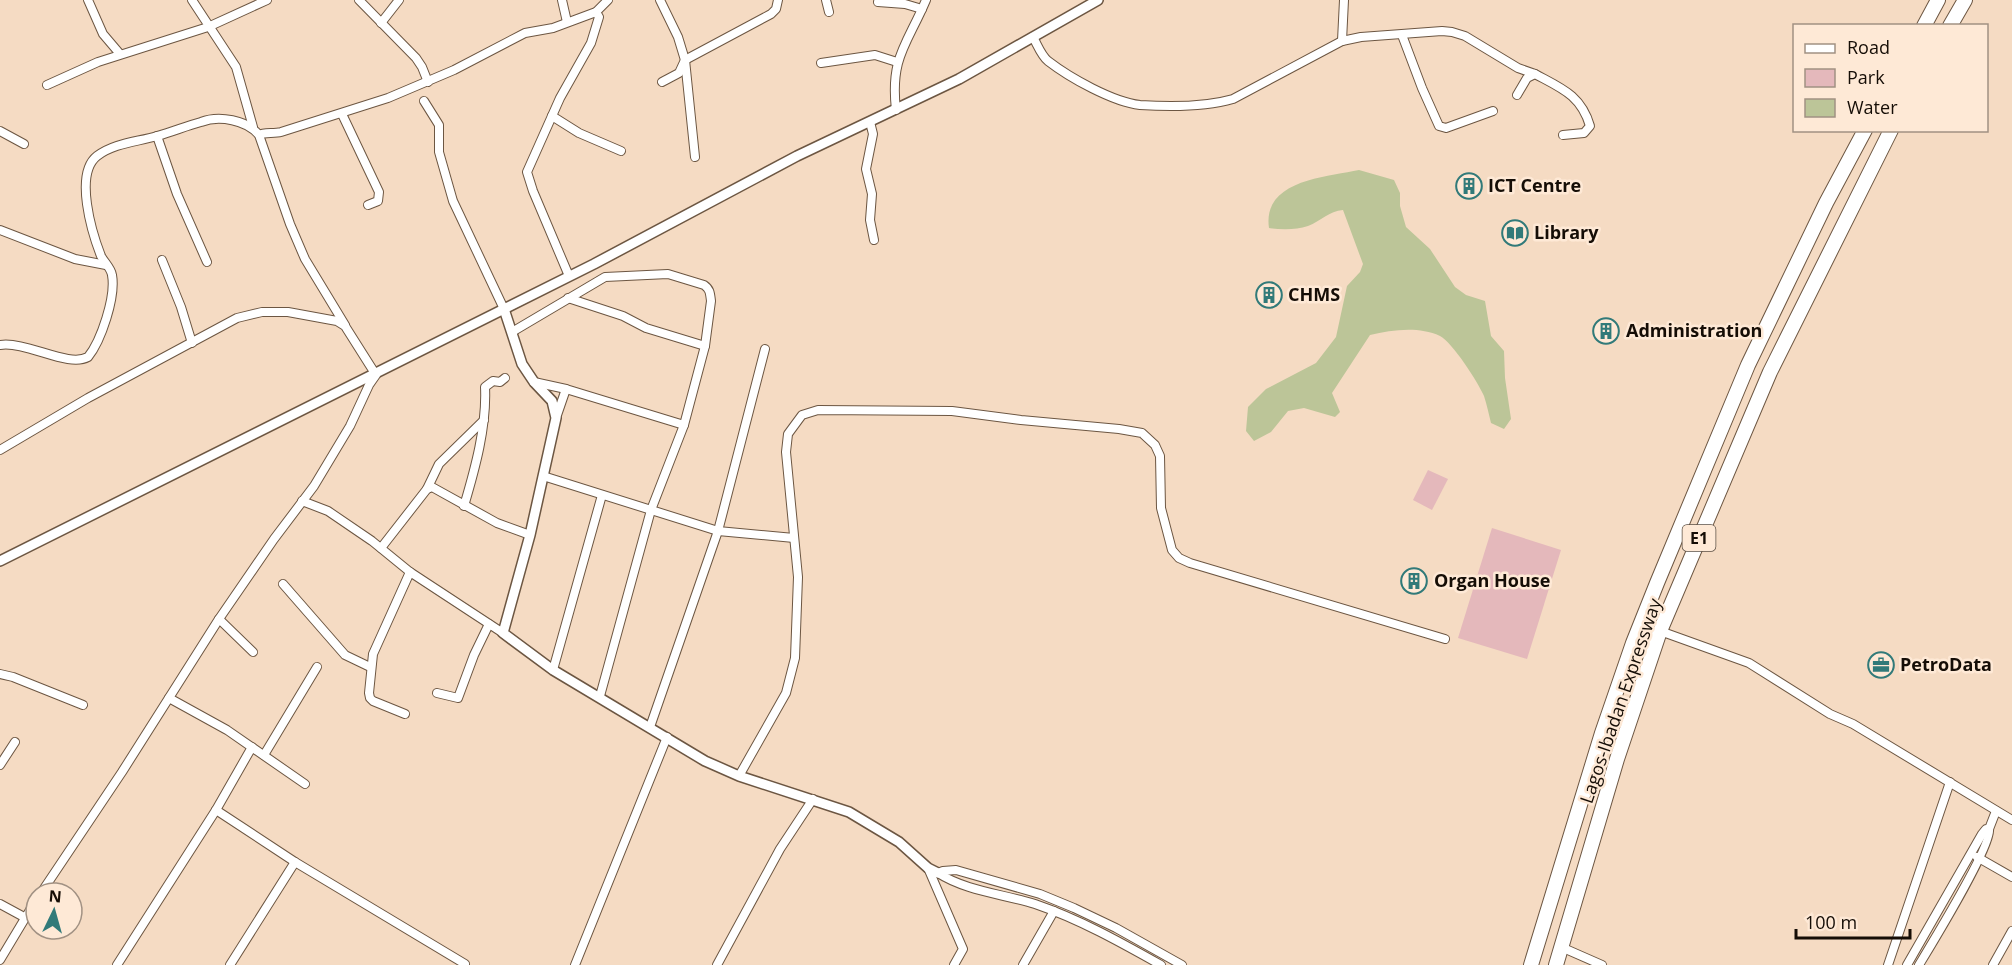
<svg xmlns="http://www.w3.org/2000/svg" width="2012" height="965" font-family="'Open Sans',sans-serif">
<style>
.green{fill:#e4b8bb}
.water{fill:#bcc598}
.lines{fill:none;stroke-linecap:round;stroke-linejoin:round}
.minor-casing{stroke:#6c5642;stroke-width:10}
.tertiary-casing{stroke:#6c5642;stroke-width:12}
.motorway-casing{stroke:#6c5642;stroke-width:16}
.minor{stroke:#fff;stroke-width:8}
.tertiary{stroke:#fff;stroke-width:9}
.motorway{stroke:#fff;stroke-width:14}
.labels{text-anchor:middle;stroke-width:5;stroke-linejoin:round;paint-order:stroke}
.shield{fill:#fee9d6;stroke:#5b4f44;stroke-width:1.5}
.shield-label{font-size:16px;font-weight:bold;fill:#150d06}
.poi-label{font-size:18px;font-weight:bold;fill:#150d06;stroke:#fee9d6;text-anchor:start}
.street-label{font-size:18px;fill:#150d06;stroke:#fee9d6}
</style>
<rect width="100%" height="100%" fill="#f5dbc3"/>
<g class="green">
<polygon points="1428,470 1448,479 1432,510 1413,500"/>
<polygon points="1492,528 1561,550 1527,659 1458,638"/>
</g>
<path class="water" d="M 1359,170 L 1394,180 L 1400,193 L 1400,206 L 1406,227 L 1430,249 L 1455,287 L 1466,295 L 1485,301 L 1491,336 L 1504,351 L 1505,378 L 1511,419 L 1504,429 L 1491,423 C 1489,415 1487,405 1484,396 C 1478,382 1452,342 1440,336 C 1418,326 1392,330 1370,335 L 1332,393 L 1340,412 L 1335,417 L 1304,408 L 1288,411 L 1271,432 L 1254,441 L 1246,431 L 1248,407 L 1266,389 L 1316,363 L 1336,337 L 1347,286 L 1360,272 L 1363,264 L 1343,210 C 1329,211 1321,221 1308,226 C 1296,230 1282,230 1269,228 C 1262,180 1326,177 1359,170 Z"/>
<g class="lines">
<g class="minor-casing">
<g id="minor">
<polyline points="88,0 103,34 120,54"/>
<polyline points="192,0 236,67 253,127"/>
<polyline points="359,0 416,58 422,67 428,82"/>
<polyline points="562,0 567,22"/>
<polyline points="660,0 678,37 685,60 695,157"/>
<polyline points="826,0 829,12"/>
<polyline points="878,2 905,4 922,9"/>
<polyline points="381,23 399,0"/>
<polyline points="1402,35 1422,88 1439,126 1446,128 1493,111"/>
<path d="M 1033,37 C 1038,46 1041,55 1048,61 C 1070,78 1113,102 1140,105 C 1170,107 1205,107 1233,99 L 1342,41 L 1361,37 L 1442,31 L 1452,32 L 1465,36 L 1518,68 L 1535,74 L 1527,78 L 1517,95"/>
<polyline points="1342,41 1344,0"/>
<polyline points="821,63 875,55 897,62"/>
<path d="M 1535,74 C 1561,88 1581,95 1590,126 L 1584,133 L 1563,135"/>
<polyline points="662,82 679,73 685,60 771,14 776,9 778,0"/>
<polyline points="47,85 98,62 208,27 267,0"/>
<polyline points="424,101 439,125 439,152 453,201 504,309"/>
<path d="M 896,110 C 890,57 907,45 926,0"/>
<polyline points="342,114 379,192 378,201 368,205"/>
<polyline points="552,116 579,133 621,151"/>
<polyline points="870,122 873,134 866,169 872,194 870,220 874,240"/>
<polyline points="0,131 24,144"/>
<path d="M 259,135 C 264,132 274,134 281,132 L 388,98 L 454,70 L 525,33 L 553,28 L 596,12 L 608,0"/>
<polyline points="157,136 177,194 207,262"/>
<polyline points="0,230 75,259 106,265"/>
<polyline points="162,260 181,307 192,343"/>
<polyline points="569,276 533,191 527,172 560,98 591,43 599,17 596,12"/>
<polyline points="568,298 623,316 646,328 705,346"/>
<path d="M 512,332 L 605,277 L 668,274 L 704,285 C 710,289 710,293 711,301 L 705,346 L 684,425 L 651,510 L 600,696"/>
<path d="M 0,345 C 27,341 68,368 88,357 C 101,341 116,297 112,275 C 111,268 104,262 101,256 C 92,233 74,174 97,156 C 114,143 137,142 157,136 C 172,132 186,126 201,122 C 219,115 247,120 259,135 L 290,224 L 305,259 L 345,325"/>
<polyline points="534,382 566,389 684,425"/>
<polyline points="556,418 566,389"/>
<polyline points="0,450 88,398 237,318 262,312 288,312 337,321 345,326 376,375 369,385 350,426 314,486 274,539 219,619 122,772 41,893"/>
<polyline points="543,476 718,531 794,538"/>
<polyline points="427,489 439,464 484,420"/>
<polyline points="302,501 328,511 372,541 410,572 503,633"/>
<path d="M 464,506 C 475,469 487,426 485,387 L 493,381 L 500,382 L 505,378"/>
<polyline points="381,548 427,489 432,487 497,523 530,535"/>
<polyline points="283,584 345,655 370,667"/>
<polyline points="219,619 253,652"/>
<polyline points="1660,631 1749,663 1830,714 1853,724 2012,820"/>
<polyline points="553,670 602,495"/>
<polyline points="0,674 13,677 83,705"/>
<polyline points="437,693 458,698 474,655 489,624"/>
<polyline points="169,698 227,730 305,784"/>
<polyline points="405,714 373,701 370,698 369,693 373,654 410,572"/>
<polyline points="650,727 718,531 765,349"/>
<polyline points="264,755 317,667"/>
<polyline points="0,765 15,742"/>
<polyline points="739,776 786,693 795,658 798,577 786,452 788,434 802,415 818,410 952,411 1021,420 1119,429 1142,433 1155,445 1160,456 1161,508 1172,550 1179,558 1190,563 1445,639"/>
<polyline points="216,810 295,862 465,964"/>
<polyline points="1977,857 2012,877"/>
<polyline points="928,868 963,949 954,965"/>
<polyline points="938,873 943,871 956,870 1040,894 1074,908 1116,928 1182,965"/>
<path d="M 938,873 C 966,891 1003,894 1035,904 C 1079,919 1120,942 1161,965"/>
<polyline points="0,904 24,917"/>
<polyline points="1561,947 1602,965"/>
<polyline points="0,960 36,900"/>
<polyline points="117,965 216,810 252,747"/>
<polyline points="230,965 295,862"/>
<polyline points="575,965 667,737"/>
<polyline points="717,965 780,849 813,799"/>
<polyline points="1023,965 1054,911"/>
<polyline points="1888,965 1950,782"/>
<polyline points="1907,965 1982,834 1986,829 1989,829 1996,811"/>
<path d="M 1919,965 C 1931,945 1993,844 1989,829"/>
<polyline points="1993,965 2012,931"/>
</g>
</g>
<g class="tertiary-casing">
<g id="tertiary">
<polyline points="504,309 522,364 534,382 552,401 556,418 530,535 503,633 553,670 705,761 739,776 849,812 899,842 928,868 938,873"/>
<polyline points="0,561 594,264 797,156 959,79 1098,0"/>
</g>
</g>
<g class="motorway-casing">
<g id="motorway">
<polyline points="1924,26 1938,0"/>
<polyline points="1950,26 1965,0"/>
<polyline points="1531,965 1602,733 1633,643 1657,583 1748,365 1826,203 1865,130"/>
<polyline points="1556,965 1617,759 1660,631 1770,372 1891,130"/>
</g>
</g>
<use href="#minor" class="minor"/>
<use href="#tertiary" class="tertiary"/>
<use href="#motorway" class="motorway"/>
</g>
<defs>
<g id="building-ring" transform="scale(1.35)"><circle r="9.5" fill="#fee9d6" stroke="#317a79" stroke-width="1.5"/><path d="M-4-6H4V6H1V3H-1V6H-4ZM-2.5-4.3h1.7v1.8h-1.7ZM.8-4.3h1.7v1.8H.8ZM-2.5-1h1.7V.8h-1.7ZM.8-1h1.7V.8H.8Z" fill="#317a79"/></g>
<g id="library-ring" transform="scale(1.35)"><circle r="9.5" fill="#fee9d6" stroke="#317a79" stroke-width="1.5"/><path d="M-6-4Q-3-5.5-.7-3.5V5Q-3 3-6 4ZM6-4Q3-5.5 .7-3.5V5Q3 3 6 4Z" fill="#317a79"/></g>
<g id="office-ring" transform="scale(1.35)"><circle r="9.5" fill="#fee9d6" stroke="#317a79" stroke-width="1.5"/><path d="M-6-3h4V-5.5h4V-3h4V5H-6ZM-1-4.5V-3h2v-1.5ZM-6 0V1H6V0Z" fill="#317a79"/></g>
</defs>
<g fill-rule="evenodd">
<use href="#building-ring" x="1469" y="186"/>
<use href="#library-ring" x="1515" y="233"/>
<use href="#building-ring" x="1269" y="295"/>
<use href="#building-ring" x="1606" y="331"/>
<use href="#building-ring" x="1414" y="581"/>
<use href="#office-ring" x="1881" y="665"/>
</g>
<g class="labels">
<rect class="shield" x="1682.5" y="525" width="33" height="26" rx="4.5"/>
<g class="shield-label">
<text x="1699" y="544">E1</text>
</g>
<g class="poi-label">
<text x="1488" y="192">ICT Centre</text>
<text x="1534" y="239">Library</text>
<text x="1288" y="301">CHMS</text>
<text x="1626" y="337">Administration</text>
<text x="1434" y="587">Organ House</text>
<text x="1900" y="671">PetroData</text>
</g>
<g class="street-label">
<text transform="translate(1621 701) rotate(-71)" y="6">Lagos-Ibadan Expressway</text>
</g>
</g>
<rect x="1793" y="24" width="195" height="108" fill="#fee9d6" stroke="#a19183" stroke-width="1.5"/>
<rect x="1805" y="44" width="30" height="9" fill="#ffffff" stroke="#a19183" stroke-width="1.5"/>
<text x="1847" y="54" font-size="18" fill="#150d06">Road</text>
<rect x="1805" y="69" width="30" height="18" fill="#e4b8bb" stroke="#a19183" stroke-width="1.5"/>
<text x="1847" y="84" font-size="18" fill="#150d06">Park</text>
<rect x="1805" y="99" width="30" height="18" fill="#bcc598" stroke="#a19183" stroke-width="1.5"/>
<text x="1847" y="114" font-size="18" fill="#150d06">Water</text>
<g transform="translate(54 911) rotate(5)"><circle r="28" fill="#fee9d6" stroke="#a19183" stroke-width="1.5"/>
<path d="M0-4.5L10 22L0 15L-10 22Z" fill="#317a79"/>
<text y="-9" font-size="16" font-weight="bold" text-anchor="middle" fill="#150d06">N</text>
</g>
<path d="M1796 929v9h114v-9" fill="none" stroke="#150d06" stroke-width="3"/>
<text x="1805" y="929" font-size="18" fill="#150d06" stroke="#fee9d6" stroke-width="4.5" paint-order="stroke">100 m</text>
</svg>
